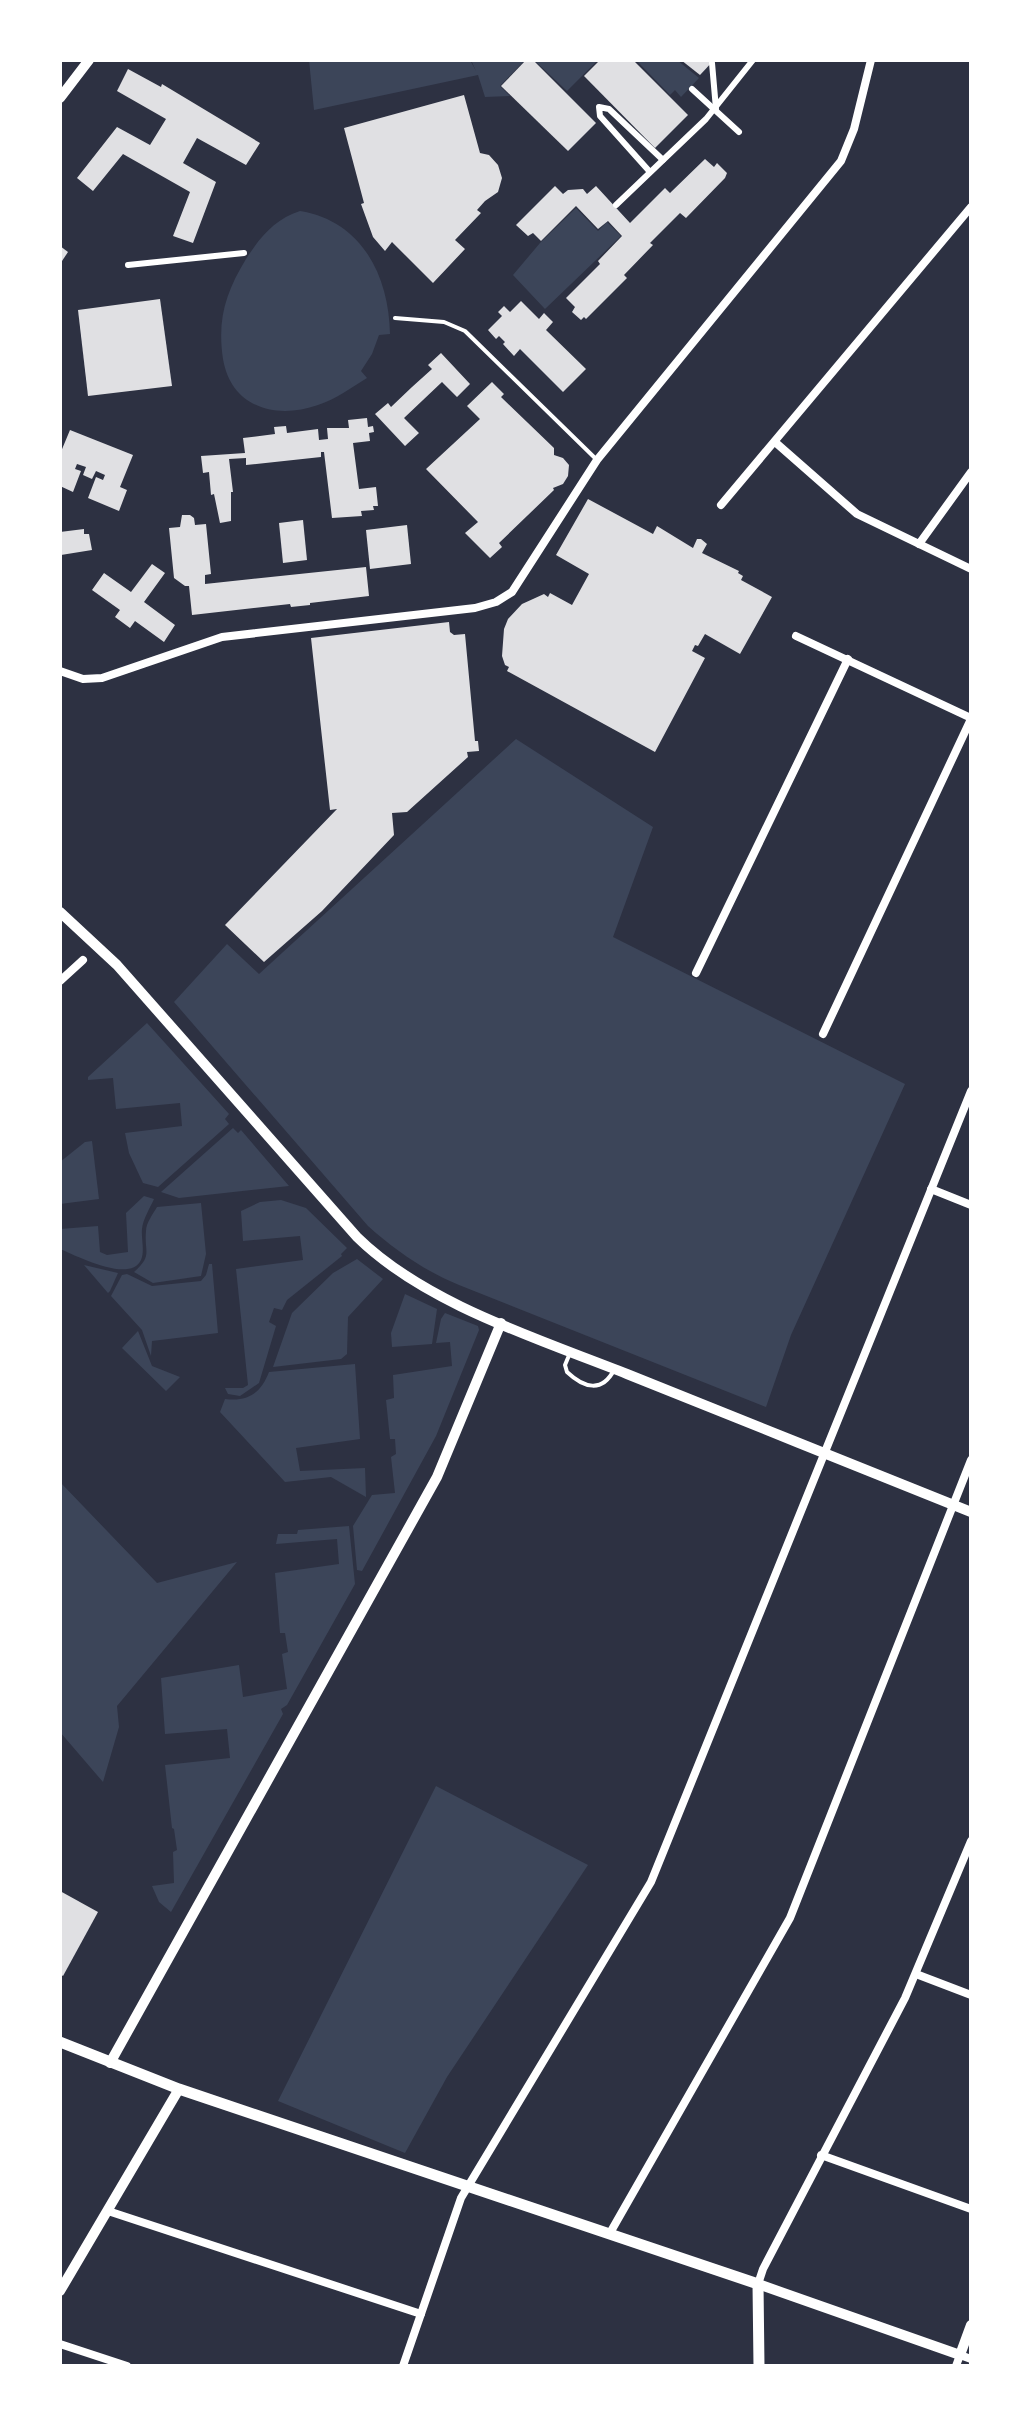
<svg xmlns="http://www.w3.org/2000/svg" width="1031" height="2426" font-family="Inter,sans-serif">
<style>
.green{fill:#3c4559}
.building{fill:#e0e0e3}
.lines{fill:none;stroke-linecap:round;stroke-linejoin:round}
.service{stroke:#fff;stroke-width:4}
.pedestrian{stroke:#fff;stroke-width:6}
.minor{stroke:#fff;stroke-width:8}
.tertiary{stroke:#fff;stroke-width:10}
.secondary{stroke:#fff;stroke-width:11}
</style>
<rect width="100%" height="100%" fill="#2d3142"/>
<g class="green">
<polygon points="309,60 470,60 476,71 471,60 525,60 500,86 510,96 485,97 478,75 314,110"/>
<polygon points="534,60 598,60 567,91"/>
<polygon points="636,60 677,60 699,78 681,97 675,90 670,95"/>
<polygon points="576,208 598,231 607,222 621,236 545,309 513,275 540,243"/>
<path d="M 300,211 C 362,221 389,276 390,334 L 379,335 L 372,354 L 361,371 L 367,378 C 351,388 336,399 318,405 C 275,420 231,407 223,359 C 217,319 226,292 246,259 C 260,237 275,219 300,211 Z"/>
<path d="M 516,739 L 653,827 L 613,937 L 905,1084 L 791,1335 L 766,1407 L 459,1285 C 425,1271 396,1251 368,1226 L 174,1002 L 227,944 L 259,974 Z"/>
<polygon points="147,1023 229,1114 225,1119 229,1124 158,1187 143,1183 129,1153 125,1133 182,1126 180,1103 116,1109 113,1078 88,1080 88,1077"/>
<polygon points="233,1128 238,1133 241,1130 289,1186 179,1198 161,1192"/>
<polygon points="92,1141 99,1199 60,1204 60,1162 85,1142"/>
<path d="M 144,1196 L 154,1199 C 150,1208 143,1219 142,1229 C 141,1238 145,1251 141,1260 C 130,1284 75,1255 60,1249 L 60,1229 L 98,1226 L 100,1252 L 107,1255 L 128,1252 L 126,1213 Z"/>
<polygon points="281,1200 306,1208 347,1248 341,1254 342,1256 287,1300 282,1310 274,1308 269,1322 276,1326 259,1383 240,1396 228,1394 225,1388 243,1388 248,1385 236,1269 303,1260 300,1236 243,1241 241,1211 260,1202"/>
<path d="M 201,1203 L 206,1254 L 201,1276 L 153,1283 L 134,1272 C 153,1255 144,1253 146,1231 C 146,1223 153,1214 157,1207 Z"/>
<polygon points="357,1259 383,1279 348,1317 347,1354 341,1359 273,1367 292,1313 333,1273"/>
<polygon points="209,1264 212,1264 218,1333 152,1341 151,1356 142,1330 111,1296 122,1275 127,1274 152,1286 201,1281 206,1275"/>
<polygon points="84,1265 118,1273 110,1291 108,1293"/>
<polygon points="405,1294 437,1309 432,1344 392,1347 391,1333"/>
<polygon points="445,1313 478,1326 479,1330 436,1436 362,1571 357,1570 353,1526 372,1495 395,1493 391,1457 396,1454 395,1439 390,1439 386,1400 394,1398 393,1375 452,1366 450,1342 436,1343 441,1319"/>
<polygon points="138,1331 152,1366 180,1377 166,1391 122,1348"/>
<path d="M 355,1364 L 360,1439 L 296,1448 L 300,1471 L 365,1468 L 366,1497 L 331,1477 L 285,1482 L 220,1412 L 225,1399 C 248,1402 261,1393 269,1372 Z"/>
<polygon points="60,1482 157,1583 237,1562 117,1706 119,1727 103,1782 60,1732"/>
<polygon points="349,1526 355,1584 287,1705 281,1709 283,1714 171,1912 159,1902 152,1886 174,1883 173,1852 177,1850 174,1829 172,1828 165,1765 230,1758 227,1729 165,1734 161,1678 239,1665 243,1697 287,1689 282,1654 288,1652 285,1633 280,1633 275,1573 339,1564 337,1539 276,1544 278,1534 297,1534 298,1530"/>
<polygon points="436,1786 588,1865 447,2077 405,2153 278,2101"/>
</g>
<g class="building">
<polygon points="526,60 533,60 596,123 568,151 501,86"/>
<polygon points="600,60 633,60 688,115 655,148 584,76"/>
<polygon points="681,60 714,60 700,75"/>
<polygon points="128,69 161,87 162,84 260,143 246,165 197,138 183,163 216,182 193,243 173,236 190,192 123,154 93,191 77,178 117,127 150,145 166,119 117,91"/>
<polygon points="464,95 480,153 489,155 498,165 502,178 498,192 485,201 477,210 481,213 455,240 465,249 433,283 392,242 385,251 373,237 361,204 364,203 344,128"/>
<polygon points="705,159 714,167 717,163 727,173 725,178 686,218 680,213 650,243 653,245 624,275 627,278 586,319 584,317 581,320 572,312 575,307 566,298 600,264 598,261 622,236 608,221 598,229 576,206 541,241 533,233 528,236 516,225 555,186 563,194 568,190 583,189 587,194 596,186 630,223 665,188 670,193"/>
<polygon points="60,246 68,252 60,264"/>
<polygon points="160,299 172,386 88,396 78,310"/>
<polygon points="521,301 539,319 544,313 553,322 546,330 586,369 563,392 520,349 514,356 503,344 505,342 499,336 496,339 488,330 502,316 498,312 504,306 510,312"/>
<polygon points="441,353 470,384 457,397 442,382 404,418 419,433 405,446 375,414 388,403 391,407 412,387 432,369 428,365"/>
<polygon points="492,382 504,394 501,397 554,448 554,455 563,458 569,465 568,476 563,484 553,488 554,490 499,543 502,547 490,558 465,533 478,522 426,469 480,419 467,406"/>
<polygon points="367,418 368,427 373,426 374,432 369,433 370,441 353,443 359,489 376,487 378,506 373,506 374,510 361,511 362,516 332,518 324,452 321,452 321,457 246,465 246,458 229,459 233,492 231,492 231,521 220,523 214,494 211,495 209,472 203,473 201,456 245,453 243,438 275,434 274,427 286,426 287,433 318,429 319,440 328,439 327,428 349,428 348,420"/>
<polygon points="70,430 133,455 120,487 127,490 119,511 88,498 96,477 103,480 105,475 96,471 92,479 83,475 86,467 77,464 75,469 81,471 73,492 60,486 60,454"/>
<polygon points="588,499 653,534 657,526 693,548 697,539 701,539 707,544 702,553 739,571 738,573 743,576 741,580 772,597 740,654 705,634 698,646 695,645 692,651 705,658 655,752 507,671 509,667 505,665 502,656 504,629 508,619 522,604 544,594 548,597 550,593 572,605 589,574 556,555"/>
<polygon points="182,515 190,515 194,518 195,525 206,524 211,574 205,575 205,584 366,567 369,596 310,603 310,605 291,607 290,604 192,615 189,586 185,586 174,578 169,528 180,527"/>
<polygon points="303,520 307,560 283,563 279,523"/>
<polygon points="407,525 411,564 370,569 366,530"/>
<polygon points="84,529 84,534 89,534 92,550 61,555 60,532"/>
<polygon points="152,564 165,573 144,602 175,625 164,642 135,621 130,628 115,617 120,610 92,590 104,573 131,592"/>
<polygon points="449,622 450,632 454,635 465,634 475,741 478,741 479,751 467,752 468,757 407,812 392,813 394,835 322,911 264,962 225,925 337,809 330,810 311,638"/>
<polygon points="60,1891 98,1912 63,1976 60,1974"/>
</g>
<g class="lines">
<g class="service">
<polyline points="395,318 444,322 465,331 597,460"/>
<path d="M 570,1353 L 565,1365 L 567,1372 C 584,1388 602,1393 614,1370"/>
</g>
<g class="pedestrian">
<polyline points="712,63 716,109"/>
<polyline points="692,89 739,132"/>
<polyline points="650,172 600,116 599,107 609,109 663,160"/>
<polyline points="616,205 706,119 753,60"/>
<polyline points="128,265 244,253"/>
</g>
<g class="minor">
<polyline points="775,442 857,514 971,569"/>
<polyline points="721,505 971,207"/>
<polyline points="919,544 971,472"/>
<polyline points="796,636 971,718"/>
<polyline points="60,671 83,679 102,678 222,637 475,608 496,602 512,592 597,460 841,161 854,129 871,60"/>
<polyline points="696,973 848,659"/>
<polyline points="60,981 83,960"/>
<polyline points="823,1034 971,719"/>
<polyline points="931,1189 971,1205"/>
<polyline points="916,1974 971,1995"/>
<polyline points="821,2155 971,2209"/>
<polyline points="108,2211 421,2314"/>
<polyline points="610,2233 790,1918 971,1460"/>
<polyline points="758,2284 763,2269 905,1998 971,1841"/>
<polyline points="60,2344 127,2366"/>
<polyline points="403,2366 461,2198 651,1882 971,1091"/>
<polyline points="956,2366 960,2355 971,2359"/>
</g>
<g class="tertiary">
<polyline points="60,98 89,60"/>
<path d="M 60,912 L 117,965 L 357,1237 C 425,1304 539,1339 627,1374 C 742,1420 856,1466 971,1512"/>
<polyline points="110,2063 437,1477 501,1323"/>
<polyline points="758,2284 960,2355 971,2325"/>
<polyline points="60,2291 179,2089"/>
</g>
<polyline class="secondary" points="60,2042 179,2089 758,2284 759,2366"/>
</g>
<rect width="1031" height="2426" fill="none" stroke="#ffffff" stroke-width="124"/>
</svg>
